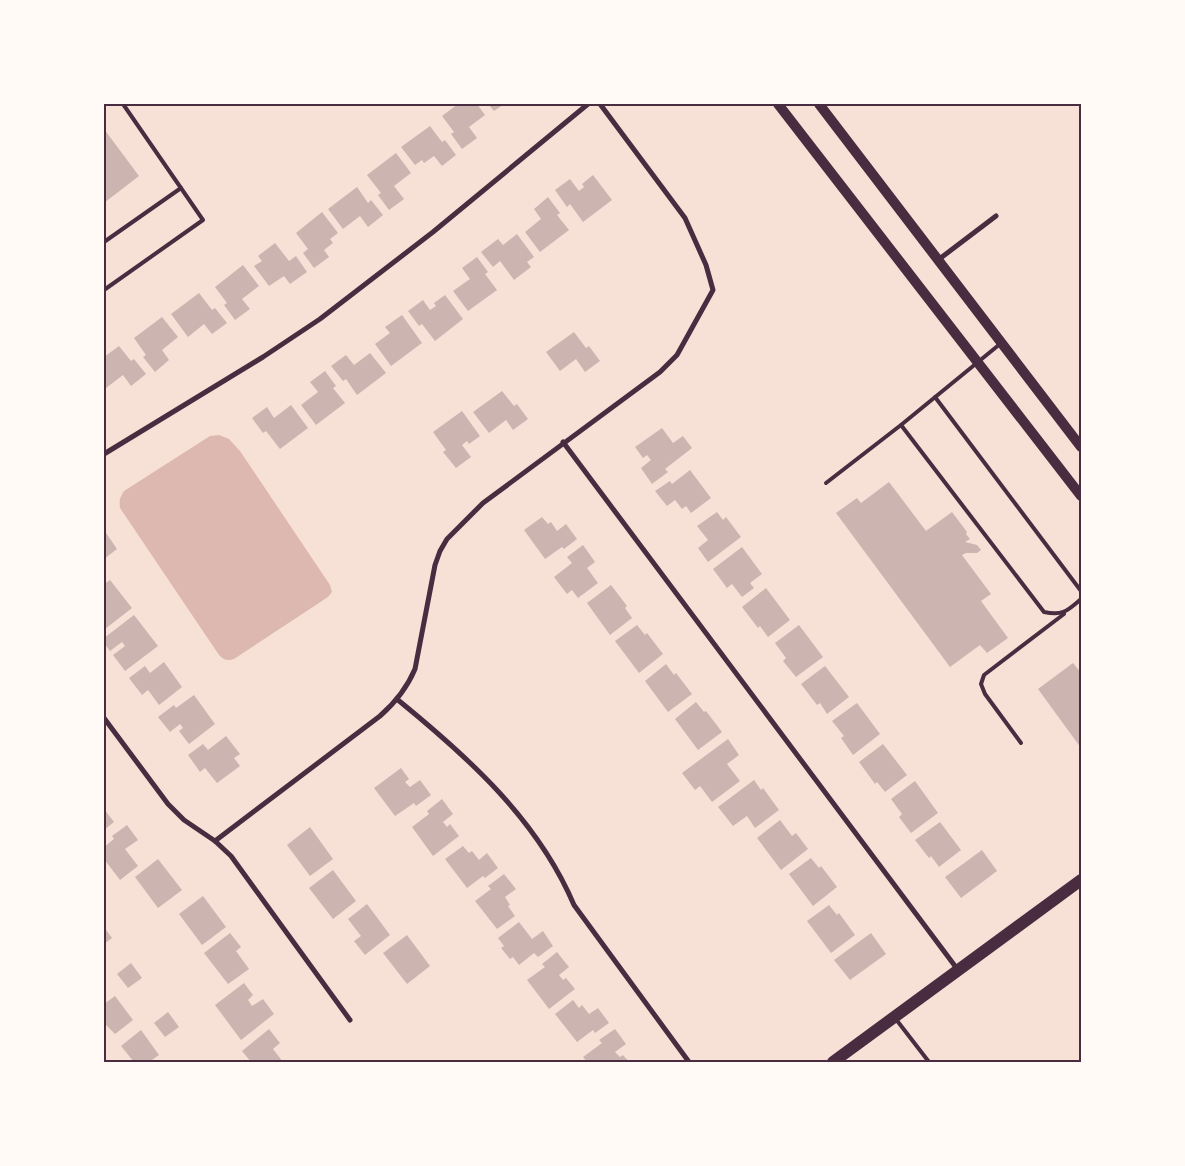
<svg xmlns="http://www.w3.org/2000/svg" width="1185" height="1166" font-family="Montserrat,sans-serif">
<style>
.water{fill:#dcb8b0}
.building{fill:#ccb4b1}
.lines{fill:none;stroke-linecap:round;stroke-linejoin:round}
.service{stroke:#4a2c40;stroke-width:4}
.minor{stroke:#4a2c40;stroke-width:5}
.secondary{stroke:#4a2c40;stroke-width:10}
.primary{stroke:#4a2c40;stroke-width:12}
.neatline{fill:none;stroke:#4a2c40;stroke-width:2}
</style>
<rect width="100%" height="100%" fill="#f7e1d7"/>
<path class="water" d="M 219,435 L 229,439 L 240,451 L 330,585 L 332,592 L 328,597 L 234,659 C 227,661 224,660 219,655 L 120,508 C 119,500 120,497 124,491 L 210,436 Z"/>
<g class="building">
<polygon points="458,104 477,104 485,115 469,127 477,138 462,149 451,134 454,132 442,116"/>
<polygon points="488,104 504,104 494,111"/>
<polygon points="430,126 442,142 445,140 456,155 442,166 434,156 424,163 422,160 415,165 401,147"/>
<polygon points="104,129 139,176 104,203"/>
<polygon points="396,153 411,173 394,186 404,199 389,210 378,195 381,193 367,175"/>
<polygon points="593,175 612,200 583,222 570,204 567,207 555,190 570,179 579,191 584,187 582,184"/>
<polygon points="357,187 368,203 371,200 383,215 368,227 360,216 343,229 328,209"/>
<polygon points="548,197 560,213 557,215 569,230 540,252 525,232 541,219 534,209"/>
<polygon points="322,212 338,233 330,239 333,243 324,250 329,257 314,268 303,253 308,249 296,233"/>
<polygon points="517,234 534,257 527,262 531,267 514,280 500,261 493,267 481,252 498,239 503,245"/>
<polygon points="275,243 289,261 296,256 307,272 290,284 284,276 269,286 254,266 262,261 258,256"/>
<polygon points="477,257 488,272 485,274 497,290 468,311 453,291 470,279 462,268"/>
<polygon points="243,265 259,286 242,299 250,309 235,320 224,305 227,303 215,287"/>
<polygon points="199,293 212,310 215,308 227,323 212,334 204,324 188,337 171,314"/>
<polygon points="445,295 463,319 435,341 422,324 419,326 408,311 423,300 430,310 436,306 434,303"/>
<polygon points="402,315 422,343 391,366 375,344 390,333 385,327"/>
<polygon points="162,317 178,337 162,350 169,360 155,372 143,357 146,355 134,338"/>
<polygon points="574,332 586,348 589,346 600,361 585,372 576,359 560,371 546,352"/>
<polygon points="119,346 131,361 134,359 146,374 131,386 123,375 106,388 104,385 104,357"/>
<polygon points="370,353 386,373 357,395 346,379 343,381 331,366 346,355 354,365"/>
<polygon points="325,371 336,386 333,388 345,403 316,425 301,405 318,392 310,382"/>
<polygon points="502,391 514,406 517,404 528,419 513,430 506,420 489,433 473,412"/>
<polygon points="291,405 308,428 280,449 266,431 263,433 252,418 267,407 274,418"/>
<polygon points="462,411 480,436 469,444 467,441 462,445 471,457 456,468 443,452 446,450 433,432"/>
<polygon points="662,428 673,443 683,436 692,448 665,469 668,472 652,484 641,468 651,460 647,455 643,458 635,447"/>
<polygon points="690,470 711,498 691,513 686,506 682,509 675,500 667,506 655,491 670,481 672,484"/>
<polygon points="889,482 926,531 952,512 967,532 966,534 970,539 965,542 977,545 981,550 977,553 966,553 962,555 991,594 981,601 1008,638 987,653 980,645 950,667 836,513 857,498 861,503"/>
<polygon points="717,512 723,520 726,517 741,537 708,562 698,548 708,540 697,526"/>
<polygon points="542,517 548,524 551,522 557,531 566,524 577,539 564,549 562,547 545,559 524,530"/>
<polygon points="104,530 117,549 104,559"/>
<polygon points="583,545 595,562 587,568 598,583 578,598 572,590 567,594 554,577 572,563 567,557"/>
<polygon points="742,547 762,574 750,583 754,588 742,597 732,584 727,588 713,569"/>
<polygon points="110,580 132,608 105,629 104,584"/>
<polygon points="611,585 627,606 625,608 632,618 610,635 587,603"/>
<polygon points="766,588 790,620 768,637 760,626 758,628 742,607"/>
<polygon points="134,615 158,646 125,671 113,655 125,646 122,642 110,651 104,643 104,638"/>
<polygon points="637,625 645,635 647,633 663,654 639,673 615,641"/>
<polygon points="799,625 823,657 796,677 783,661 786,658 775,643"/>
<polygon points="164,662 182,687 159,705 148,690 142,695 129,678 145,666 150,673"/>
<polygon points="1073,663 1081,673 1081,748 1038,689"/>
<polygon points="666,664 674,675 676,673 692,694 668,712 645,681"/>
<polygon points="825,666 849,697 827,714 820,703 817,705 801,684"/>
<polygon points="194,695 215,724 189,744 179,731 183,728 180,724 170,732 158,717 174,705 176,708"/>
<polygon points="696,702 704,712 706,711 722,732 698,750 675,719"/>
<polygon points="857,703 880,734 853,755 841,738 844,736 832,721"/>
<polygon points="226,736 240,754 234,758 240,766 217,783 205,768 200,772 188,755 203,744 208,750"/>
<polygon points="728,739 739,755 727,764 740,781 712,802 700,786 695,790 682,773"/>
<polygon points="883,744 907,775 885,792 877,782 875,784 859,762"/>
<polygon points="401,768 409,779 405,782 410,787 420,780 431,795 416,806 414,803 395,816 374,788"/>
<polygon points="754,780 761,790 763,788 779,810 755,828 747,816 733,826 718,807"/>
<polygon points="915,781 938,813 911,833 899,817 902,814 891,799"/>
<polygon points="442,799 453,814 443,822 447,827 450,824 459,836 433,856 412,827 429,814 427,811"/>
<polygon points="104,809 114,822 104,830"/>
<polygon points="780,820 792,836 796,833 808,849 781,870 757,838"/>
<polygon points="940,822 961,850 939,867 931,856 929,858 915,840"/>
<polygon points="127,825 138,840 125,849 138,866 120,880 104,859 104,847 114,839 112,836"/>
<polygon points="310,827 333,859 310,876 287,845"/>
<polygon points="463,846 469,853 472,851 479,860 487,853 498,868 485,878 483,876 467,888 445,859"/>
<polygon points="982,850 997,871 961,898 945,877"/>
<polygon points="811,858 819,868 821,866 837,887 813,906 789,874"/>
<polygon points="158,859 182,890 158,908 135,877"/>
<polygon points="333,870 356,901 333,919 309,888"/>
<polygon points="504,874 516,889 505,897 510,905 508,906 515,916 497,929 475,901 491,889 488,886"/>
<polygon points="203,896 226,927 202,945 179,914"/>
<polygon points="367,904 390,935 365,955 354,941 361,936 348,919"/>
<polygon points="829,905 837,915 839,913 855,935 831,953 807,921"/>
<polygon points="519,922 532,939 543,931 553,946 538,957 534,953 519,965 513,957 510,959 501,948 504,946 498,938"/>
<polygon points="104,927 112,938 104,944"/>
<polygon points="230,933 241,947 236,951 249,969 228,984 204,953"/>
<polygon points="871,933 886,954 850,980 834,960"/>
<polygon points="407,935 430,966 407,984 383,953"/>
<polygon points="557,952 569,967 559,975 563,980 566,978 575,989 549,1009 527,980 545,967 542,964"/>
<polygon points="131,963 142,978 128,988 117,974"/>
<polygon points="244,983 253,995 248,1000 252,1006 263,999 274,1014 241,1040 215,1005"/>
<polygon points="115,996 133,1020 115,1034 104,1023 104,1004"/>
<polygon points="573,1000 579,1008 582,1005 589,1014 598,1008 609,1023 595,1033 593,1030 577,1042 555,1014"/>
<polygon points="168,1012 179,1027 165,1037 154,1023"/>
<polygon points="269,1029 280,1043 273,1049 283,1062 251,1062 242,1051"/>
<polygon points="615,1029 626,1044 615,1052 620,1057 623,1055 629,1062 587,1062 583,1057 602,1043 599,1040"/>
<polygon points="141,1030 159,1055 149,1062 134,1062 121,1046"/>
</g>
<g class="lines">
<g class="service">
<polyline points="104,242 181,188"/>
<polyline points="104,290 203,220 123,104"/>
<polyline points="935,397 1081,591"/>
<path d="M 901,425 L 1044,612 C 1063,616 1067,611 1081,599"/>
<polyline points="826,483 901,425 1000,344"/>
<polyline points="1021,743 985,694 981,684 984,675 1064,614"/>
<polyline points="895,1018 929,1062"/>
</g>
<g class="minor">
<polyline points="938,260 996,216"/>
<polyline points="563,442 958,970"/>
<polyline points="104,454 263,357 320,319 433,232 588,104"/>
<path d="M 398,700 C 468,757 538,820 574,905 L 689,1062"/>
<polyline points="104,718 168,804 184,820 215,841 231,856 350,1020"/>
<path d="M 215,841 L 380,716 C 396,702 407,688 415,669 L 435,565 L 440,551 L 447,539 L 483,503 L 660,372 L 677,355 L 713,290 L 706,265 L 685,218 L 600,104"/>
</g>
<g class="secondary">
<polyline points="778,104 1081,496"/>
<polyline points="819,104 1081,447"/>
</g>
<polyline class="primary" points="833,1062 1081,880"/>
</g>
<rect width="1185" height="1166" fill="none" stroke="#fffaf5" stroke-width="210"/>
<rect x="105" y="105" width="975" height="956" class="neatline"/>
</svg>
